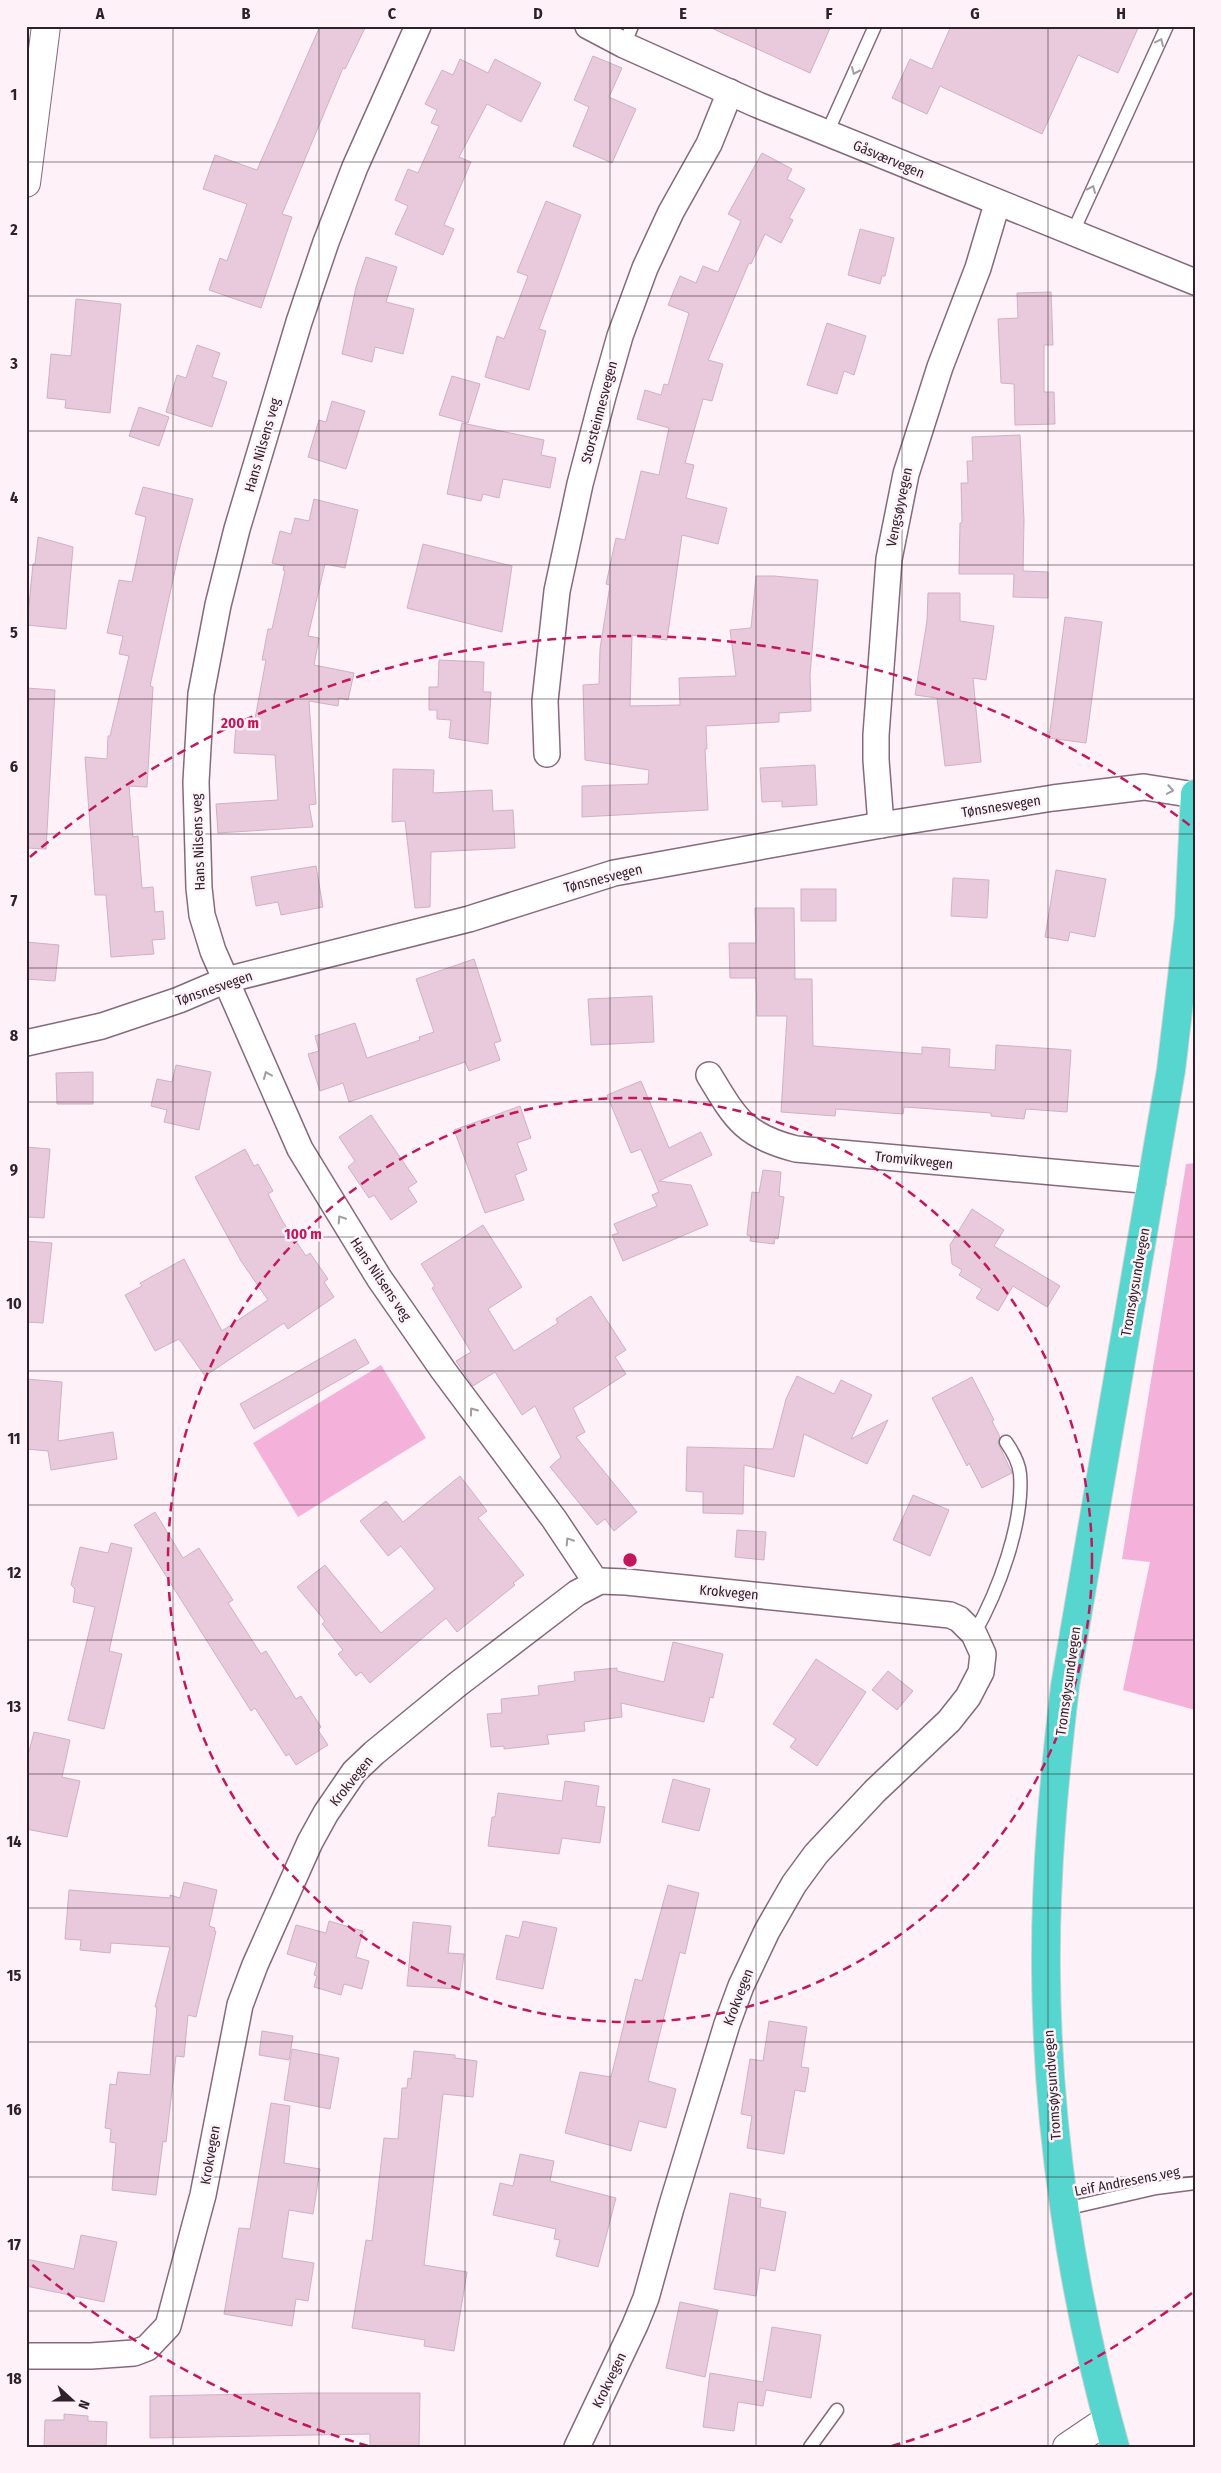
<svg xmlns="http://www.w3.org/2000/svg" width="1221" height="2473" font-family="'Fira Sans Condensed',sans-serif">
<style>
.green{fill:#f4b2db}
.building{fill:#e9c9dc;stroke:#d0b1c4}
.lines{fill:none;stroke-linecap:round;stroke-linejoin:round}
.service-casing{stroke:#86697b;stroke-width:15}
.minor-casing{stroke:#86697b;stroke-width:28}
.tertiary-casing{stroke:#86697b;stroke-width:30}
.trunk-casing{stroke:#d5d3d4;stroke-width:30}
.service{stroke:#fff;stroke-width:12}
.minor{stroke:#fff;stroke-width:25}
.tertiary{stroke:#fff;stroke-width:28}
.trunk{stroke:#56d6ce;stroke-width:28}
.oneway{stroke:#a19c9f}
.grid{fill:none;stroke:#2e222a;stroke-width:1;stroke-opacity:0.55}
.ring{fill:none;stroke:#c2185b;stroke-width:2.5;stroke-dasharray:9 6}
.labels{text-anchor:middle;stroke-width:5;stroke-linejoin:round;paint-order:stroke}
.street-label{font-size:14px;fill:#2e222a;stroke:#fef1f8}
.centre{fill:#c2185b;stroke:#fef1f8;stroke-width:2.5}
.ring-label{font-size:15px;text-anchor:middle;font-weight:bold;fill:#c2185b;stroke:#fef1f8;stroke-width:5;stroke-linejoin:round;paint-order:stroke}
.neatline{fill:none;stroke:#2e222a;stroke-width:2}
.grid-label{font-size:16px;text-anchor:middle;font-weight:bold;fill:#2e222a}
</style>
<rect width="100%" height="100%" fill="#fef1f8"/>
<g class="green">
<polygon points="1195,1163 1195,1710 1123,1690 1150,1562 1122,1559 1186,1164"/>
<polygon points="381,1365 426,1438 298,1517 253,1443"/>
</g>
<g class="building">
<polygon points="320,26 366,26 345,69 343,68 282,214 292,217 261,308 209,290 220,258 227,261 247,204 203,189 215,155 257,170"/>
<polygon points="707,26 831,26 810,73"/>
<polygon points="951,26 1139,26 1118,73 1078,55 1042,134 940,86 927,114 892,98 910,59 932,69"/>
<polygon points="593,56 622,68 609,97 636,109 612,163 573,146 589,107 574,100"/>
<polygon points="460,59 488,73 495,59 541,83 521,122 487,104 459,157 471,162 444,225 454,229 443,255 395,234 408,206 395,200 408,169 418,173 439,126 431,123 437,110 425,104 442,70 453,75"/>
<polygon points="762,153 792,169 787,179 805,189 789,218 793,220 781,243 765,234 751,264 749,263 708,360 723,364 712,401 703,399 685,463 694,465 686,498 727,508 718,544 682,535 667,640 632,635 630,706 680,705 679,678 736,676 730,630 751,628 756,576 774,576 818,580 810,675 811,711 779,713 779,722 706,726 707,749 705,749 708,810 582,817 582,786 648,784 649,770 585,760 583,685 599,684 600,649 610,585 606,584 616,538 625,540 641,471 659,475 669,428 637,419 645,390 661,395 664,384 668,385 689,313 668,305 680,276 696,283 703,266 718,272 741,221 728,214"/>
<polygon points="546,201 581,215 539,329 546,331 529,390 485,377 497,336 504,339 528,276 517,272"/>
<polygon points="860,229 894,238 885,276 882,276 880,284 848,275"/>
<polygon points="366,257 397,267 386,302 414,309 403,354 375,347 372,362 342,354 356,287"/>
<polygon points="1051,292 1053,345 1044,345 1044,392 1054,392 1055,424 1015,425 1014,384 1001,383 998,319 1018,318 1017,293"/>
<polygon points="76,299 121,304 110,413 65,408 66,400 47,398 51,354 71,356"/>
<polygon points="827,323 866,336 854,375 844,371 837,394 807,385"/>
<polygon points="197,345 220,353 212,377 227,382 212,427 166,412 177,375 186,378"/>
<polygon points="452,376 480,384 468,423 439,415"/>
<polygon points="332,401 365,411 346,469 308,457 319,420 326,422"/>
<polygon points="139,407 169,417 159,446 129,436"/>
<polygon points="462,423 544,440 541,455 556,458 550,488 503,479 499,498 483,494 481,501 447,494"/>
<polygon points="1020,435 1024,520 1023,571 1048,572 1048,598 1013,597 1014,574 959,574 960,523 962,523 961,483 968,483 967,461 973,461 972,437"/>
<polygon points="143,487 193,499 180,547 150,686 153,687 147,787 129,786 133,837 138,836 142,888 153,887 155,912 163,911 165,939 152,940 154,954 111,957 106,895 95,895 85,757 107,759 108,736 110,736 129,656 119,654 123,636 107,633 119,580 132,582 146,517 135,514"/>
<polygon points="314,499 358,510 345,568 325,564 308,636 319,638 314,665 354,673 348,700 339,698 338,706 309,701 316,804 309,805 313,827 218,833 216,804 278,800 275,755 234,753 236,722 254,724 266,660 262,660 268,629 272,629 285,571 283,570 284,566 272,563 280,531 291,534 295,518 309,521"/>
<polygon points="38,537 73,547 66,629 27,625 33,564 35,564"/>
<polygon points="423,544 512,566 502,632 407,608"/>
<polygon points="928,593 960,593 960,621 994,626 986,680 973,678 981,762 945,766 937,698 915,695 927,621"/>
<polygon points="1065,617 1102,622 1086,743 1049,738"/>
<polygon points="439,660 484,662 483,692 491,692 488,744 449,738 451,720 437,719 437,710 429,710 429,687 438,687"/>
<polygon points="26,688 55,690 46,849 26,848"/>
<polygon points="815,765 817,805 782,807 782,801 762,802 760,768"/>
<polygon points="393,769 434,770 433,793 492,790 493,811 513,810 515,848 431,852 430,907 415,908 405,821 392,822"/>
<polygon points="316,866 323,907 281,915 278,902 256,906 251,877"/>
<polygon points="1056,870 1106,879 1095,937 1070,932 1068,941 1045,937"/>
<polygon points="953,878 989,880 987,918 951,916"/>
<rect x="801" y="889" width="35" height="32"/>
<polygon points="755,908 794,908 795,979 812,979 813,1046 922,1054 922,1047 950,1049 949,1067 995,1070 996,1045 1071,1050 1067,1112 1026,1109 1024,1119 991,1116 991,1113 904,1107 903,1114 836,1109 835,1116 781,1112 787,1016 757,1016 756,978 730,978 729,943 756,943"/>
<polygon points="26,942 59,945 55,981 26,979"/>
<polygon points="474,959 501,1041 494,1043 500,1060 469,1071 465,1062 349,1102 343,1083 320,1091 308,1054 319,1051 315,1036 355,1023 367,1058 420,1040 419,1037 434,1032 416,979"/>
<polygon points="652,996 654,1042 591,1045 588,999"/>
<polygon points="176,1065 211,1072 199,1130 164,1122 167,1110 151,1106 157,1079 172,1082"/>
<polygon points="93,1072 93,1104 57,1104 56,1073"/>
<polygon points="641,1081 669,1148 701,1132 712,1155 659,1181 691,1185 708,1225 623,1261 612,1235 618,1233 614,1224 657,1206 652,1195 659,1192 641,1149 631,1153 607,1095"/>
<polygon points="520,1106 531,1138 517,1143 527,1170 515,1175 524,1200 485,1213 454,1130"/>
<polygon points="371,1115 417,1182 408,1188 417,1202 391,1220 374,1195 369,1198 348,1167 355,1161 339,1137"/>
<polygon points="26,1147 50,1149 44,1218 26,1217"/>
<polygon points="245,1149 254,1166 258,1164 273,1191 268,1194 283,1222 306,1256 310,1253 328,1279 324,1282 334,1297 288,1329 284,1323 205,1376 179,1339 155,1351 125,1295 142,1286 140,1283 184,1259 222,1331 268,1300 241,1261 195,1177"/>
<polygon points="763,1170 781,1172 779,1196 784,1197 778,1239 775,1238 774,1244 750,1241 751,1236 747,1235 752,1192 759,1193"/>
<polygon points="972,1209 1004,1230 994,1246 1060,1286 1047,1307 1013,1286 998,1311 976,1298 982,1289 959,1275 962,1270 952,1264 950,1245"/>
<polygon points="483,1225 522,1287 488,1309 514,1351 558,1323 556,1319 591,1296 626,1350 615,1357 626,1374 573,1408 585,1432 576,1437 637,1512 614,1531 605,1519 597,1525 550,1467 561,1457 535,1406 522,1415 495,1372 473,1386 456,1361 471,1352 432,1288 435,1286 421,1264"/>
<polygon points="26,1241 52,1243 43,1323 26,1322"/>
<polygon points="355,1339 369,1363 254,1429 240,1404"/>
<polygon points="797,1376 834,1394 841,1380 872,1395 851,1439 888,1420 867,1464 804,1434 794,1477 744,1465 743,1514 703,1513 703,1492 686,1491 687,1447 773,1449 786,1399"/>
<polygon points="972,1377 994,1420 992,1421 1000,1437 998,1443 1012,1473 982,1488 969,1463 967,1466 932,1398"/>
<polygon points="26,1379 62,1382 58,1441 113,1432 117,1459 51,1470 48,1451 26,1449"/>
<polygon points="460,1476 487,1511 478,1518 524,1575 513,1583 515,1585 457,1632 446,1618 370,1683 361,1672 356,1676 338,1654 343,1650 322,1624 325,1621 297,1587 325,1565 381,1633 435,1589 401,1546 388,1556 360,1521 386,1501 403,1522"/>
<polygon points="913,1495 949,1510 930,1556 893,1540"/>
<polygon points="155,1512 183,1558 199,1548 233,1600 228,1603 261,1654 266,1651 296,1699 301,1696 321,1727 318,1730 328,1745 296,1765 289,1754 286,1756 255,1708 251,1711 134,1525"/>
<polygon points="737,1530 766,1532 764,1560 735,1557"/>
<polygon points="111,1543 132,1548 109,1651 122,1654 104,1729 68,1720 95,1607 73,1602 75,1589 71,1585 80,1547 108,1553"/>
<polygon points="673,1642 723,1654 713,1698 710,1697 704,1722 621,1703 622,1717 584,1722 585,1731 547,1735 549,1744 504,1749 504,1746 491,1747 487,1714 502,1713 501,1699 539,1695 538,1686 575,1681 574,1672 617,1668 617,1671 664,1682"/>
<polygon points="816,1659 866,1692 817,1766 790,1747 796,1739 773,1724"/>
<polygon points="888,1671 913,1691 897,1710 872,1690"/>
<polygon points="34,1732 70,1740 62,1777 80,1781 67,1837 26,1829 26,1752 29,1752"/>
<polygon points="673,1779 710,1789 699,1831 662,1822"/>
<polygon points="565,1781 599,1786 596,1806 605,1807 600,1843 562,1838 559,1854 488,1846 492,1817 495,1817 498,1793 562,1801"/>
<polygon points="184,1882 217,1890 209,1926 215,1928 214,1931 216,1931 196,2017 188,2015 184,2057 176,2056 166,2142 163,2141 156,2195 112,2190 116,2143 110,2142 111,2129 105,2128 110,2084 116,2085 118,2072 150,2075 157,2007 155,2007 170,1947 111,1943 110,1953 80,1950 81,1940 65,1939 69,1890 170,1898 170,1895 180,1898"/>
<polygon points="668,1885 699,1893 685,1954 680,1952 648,2081 676,2089 666,2128 639,2121 631,2151 565,2133 580,2072 611,2077 635,1979 642,1981"/>
<polygon points="329,1921 363,1931 356,1957 369,1961 362,1989 344,1984 341,1995 314,1987 317,1976 314,1975 317,1963 287,1954 296,1925 326,1933"/>
<polygon points="523,1921 557,1928 543,1989 496,1979 506,1935 519,1938"/>
<polygon points="413,1922 451,1926 448,1953 464,1954 460,1989 407,1986"/>
<polygon points="769,2021 807,2027 801,2067 809,2068 805,2092 795,2090 784,2154 747,2148 752,2116 741,2114 750,2059 763,2061"/>
<polygon points="262,2031 293,2036 289,2060 259,2055"/>
<polygon points="292,2049 339,2058 330,2109 284,2100"/>
<polygon points="414,2051 455,2055 455,2058 477,2061 473,2097 443,2094 424,2265 467,2272 454,2351 424,2346 425,2340 352,2328 366,2240 372,2241 384,2138 398,2139 402,2088 407,2088 408,2078 411,2079"/>
<polygon points="271,2103 290,2106 284,2163 320,2169 313,2214 289,2210 282,2258 314,2263 308,2301 296,2299 292,2326 224,2314 239,2228 250,2229"/>
<polygon points="520,2154 554,2161 550,2181 616,2198 598,2267 556,2256 560,2240 554,2239 556,2229 493,2215 500,2183 513,2186"/>
<polygon points="730,2193 761,2199 760,2207 786,2212 775,2271 760,2268 756,2296 714,2289"/>
<polygon points="81,2235 117,2242 104,2302 26,2286 26,2259 74,2269"/>
<polygon points="680,2302 718,2310 705,2377 666,2368"/>
<polygon points="772,2327 821,2335 811,2398 766,2390 763,2406 738,2402 734,2431 703,2427 710,2373 763,2382"/>
<polygon points="310,2393 420,2393 419,2447 370,2447 370,2434 150,2438 150,2396"/>
<polygon points="64,2414 88,2416 88,2421 107,2422 106,2447 44,2447 45,2420 64,2420"/>
</g>
<g class="lines">
<g class="service-casing">
<g id="service">
<polyline points="624,45 632,26"/>
<polyline points="827,133 875,26"/>
<polyline points="1072,234 1167,26"/>
<path d="M 974,1634 C 998,1592 1024,1523 1020,1474 C 1019,1462 1013,1452 1006,1442"/>
<polyline points="1065,2209 1156,2188 1195,2183"/>
<polyline points="810,2447 837,2410"/>
</g>
</g>
<g class="minor-casing">
<g id="minor">
<polyline points="418,26 355,167 326,242 299,322 237,529 218,605 201,694 196,782 199,888 202,915 213,951 300,1149 379,1278 443,1370 554,1519 596,1582"/>
<polyline points="588,26 624,45 758,105 1195,282"/>
<polyline points="547,754 545,701 557,591 580,484 603,396 620,336 645,268 671,212 709,144 730,92"/>
<polyline points="881,825 876,760 876,735 889,559 906,474 940,367 978,268 997,204"/>
<polyline points="26,1043 102,1026 179,1000 226,980 469,919 614,873 881,825 1053,798 1144,787 1195,795"/>
<path d="M 709,1075 C 735,1118 744,1136 796,1149 L 1153,1181"/>
<polyline points="26,2356 91,2356 134,2353 147,2348 168,2326 203,2195 240,2005 255,1965 310,1842 326,1813 354,1772 374,1753 458,1684 577,1593 600,1581 626,1582 950,1615 959,1619 974,1634 983,1654 981,1672 968,1697 949,1721 875,1791 816,1854 794,1884 767,1931 741,1986 727,2024 671,2208 646,2298 635,2325 577,2447"/>
</g>
</g>
<g class="tertiary-casing">
<g id="tertiary">
<polyline points="26,183 46,26"/>
<polyline points="1067,2447 1107,2420"/>
</g>
</g>
<g class="trunk-casing">
<path id="trunk" d="M 1115,2447 C 1072,2295 1047,2128 1046,1971 C 1045,1875 1054,1780 1065,1686 L 1171,1070 L 1189,918 L 1195,794"/>
</g>
<use href="#service" class="service"/>
<use href="#minor" class="minor"/>
<use href="#tertiary" class="tertiary"/>
<use href="#trunk" class="trunk"/>
</g>
<defs><path id="oneway-chevron" d="M-2-3.5L2.5 0L-2 3.5" fill="none" stroke-width="1.6" stroke-linecap="round" stroke-linejoin="round" transform="scale(1.25)"/></defs>
<g class="oneway">
<use href="#oneway-chevron" transform="translate(1160 42) rotate(-65)"/>
<use href="#oneway-chevron" transform="translate(855 71) rotate(114)"/>
<use href="#oneway-chevron" transform="translate(1092 189) rotate(-66)"/>
<use href="#oneway-chevron" transform="translate(1170 790) rotate(10)"/>
<use href="#oneway-chevron" transform="translate(267 1075) rotate(-113)"/>
<use href="#oneway-chevron" transform="translate(341 1219) rotate(-123)"/>
<use href="#oneway-chevron" transform="translate(473 1411) rotate(-126)"/>
<use href="#oneway-chevron" transform="translate(569 1541) rotate(-123)"/>
</g>
<path class="grid" d="M 173,26 L 173,2447M 319,26 L 319,2447M 465,26 L 465,2447M 610,26 L 610,2447M 756,26 L 756,2447M 902,26 L 902,2447M 1048,26 L 1048,2447M 26,162 L 1195,162M 26,296 L 1195,296M 26,431 L 1195,431M 26,565 L 1195,565M 26,699 L 1195,699M 26,834 L 1195,834M 26,968 L 1195,968M 26,1102 L 1195,1102M 26,1237 L 1195,1237M 26,1371 L 1195,1371M 26,1505 L 1195,1505M 26,1640 L 1195,1640M 26,1774 L 1195,1774M 26,1908 L 1195,1908M 26,2042 L 1195,2042M 26,2177 L 1195,2177M 26,2311 L 1195,2311"/>
<g class="ring">
<circle cx="630" cy="1560" r="462"/>
<path d="M1192 2293A924 924 0 0 1 892 2446M368 2446A924 924 0 0 1 30 2263M30 857A924 924 0 0 1 1192 827"/>
</g>
<g class="labels">
<g class="street-label">
<text transform="translate(889 159) rotate(23)" y="5">Gåsværvegen</text>
<text transform="translate(599 412) rotate(-75)" y="5">Storsteinnesvegen</text>
<text transform="translate(262 445) rotate(-74)" y="5">Hans Nilsens veg</text>
<text transform="translate(899 507) rotate(-78)" y="5">Vengsøyvegen</text>
<text transform="translate(1001 806) rotate(-9)" y="5">Tønsnesvegen</text>
<text transform="translate(198 842) rotate(-92)" y="5">Hans Nilsens veg</text>
<text transform="translate(603 878) rotate(-14)" y="5">Tønsnesvegen</text>
<text transform="translate(214 988) rotate(-19)" y="5">Tønsnesvegen</text>
<text transform="translate(914 1160) rotate(6)" y="5">Tromvikvegen</text>
<text transform="translate(381 1279) rotate(56)" y="5">Hans Nilsens veg</text>
<text transform="translate(1135 1282) rotate(-80)" y="5">Tromsøysundvegen</text>
<text transform="translate(729 1592) rotate(5)" y="5">Krokvegen</text>
<text transform="translate(1068 1681) rotate(-82)" y="5">Tromsøysundvegen</text>
<text transform="translate(351 1781) rotate(-51)" y="5">Krokvegen</text>
<text transform="translate(738 1997) rotate(-69)" y="5">Krokvegen</text>
<text transform="translate(1052 2085) rotate(-94)" y="5">Tromsøysundvegen</text>
<text transform="translate(210 2155) rotate(-80)" y="5">Krokvegen</text>
<text transform="translate(1127 2181) rotate(-11)" y="5">Leif Andresens veg</text>
<text transform="translate(609 2380) rotate(-64)" y="5">Krokvegen</text>
</g>
</g>
<circle cx="630" cy="1560" r="8" class="centre"/>
<g class="ring-label">
<text x="240" y="728">200 m</text>
<text x="303" y="1239">100 m</text>
</g>
<rect width="1221" height="2473" fill="none" stroke="#fef1f8" stroke-width="55"/>
<g transform="translate(72 2400) rotate(111)" stroke="#fef1f8" stroke-width="4" paint-order="stroke">
<path d="M0-4L9 19L0 12L-9 19Z" fill="#2e222a"/>
<text y="-8" font-size="14" font-weight="bold" text-anchor="middle" fill="#2e222a">N</text>
</g>
<rect x="28" y="28" width="1166" height="2418" class="neatline"/>
<g class="grid-label">
<text x="100" y="19">A</text>
<text x="246" y="19">B</text>
<text x="392" y="19">C</text>
<text x="538" y="19">D</text>
<text x="683" y="19">E</text>
<text x="829" y="19">F</text>
<text x="975" y="19">G</text>
<text x="1121" y="19">H</text>
<text x="14" y="100">1</text>
<text x="14" y="235">2</text>
<text x="14" y="369">3</text>
<text x="14" y="503">4</text>
<text x="14" y="638">5</text>
<text x="14" y="772">6</text>
<text x="14" y="906">7</text>
<text x="14" y="1041">8</text>
<text x="14" y="1175">9</text>
<text x="14" y="1309">10</text>
<text x="14" y="1444">11</text>
<text x="14" y="1578">12</text>
<text x="14" y="1712">13</text>
<text x="14" y="1847">14</text>
<text x="14" y="1981">15</text>
<text x="14" y="2115">16</text>
<text x="14" y="2250">17</text>
<text x="14" y="2384">18</text>
</g>
</svg>
